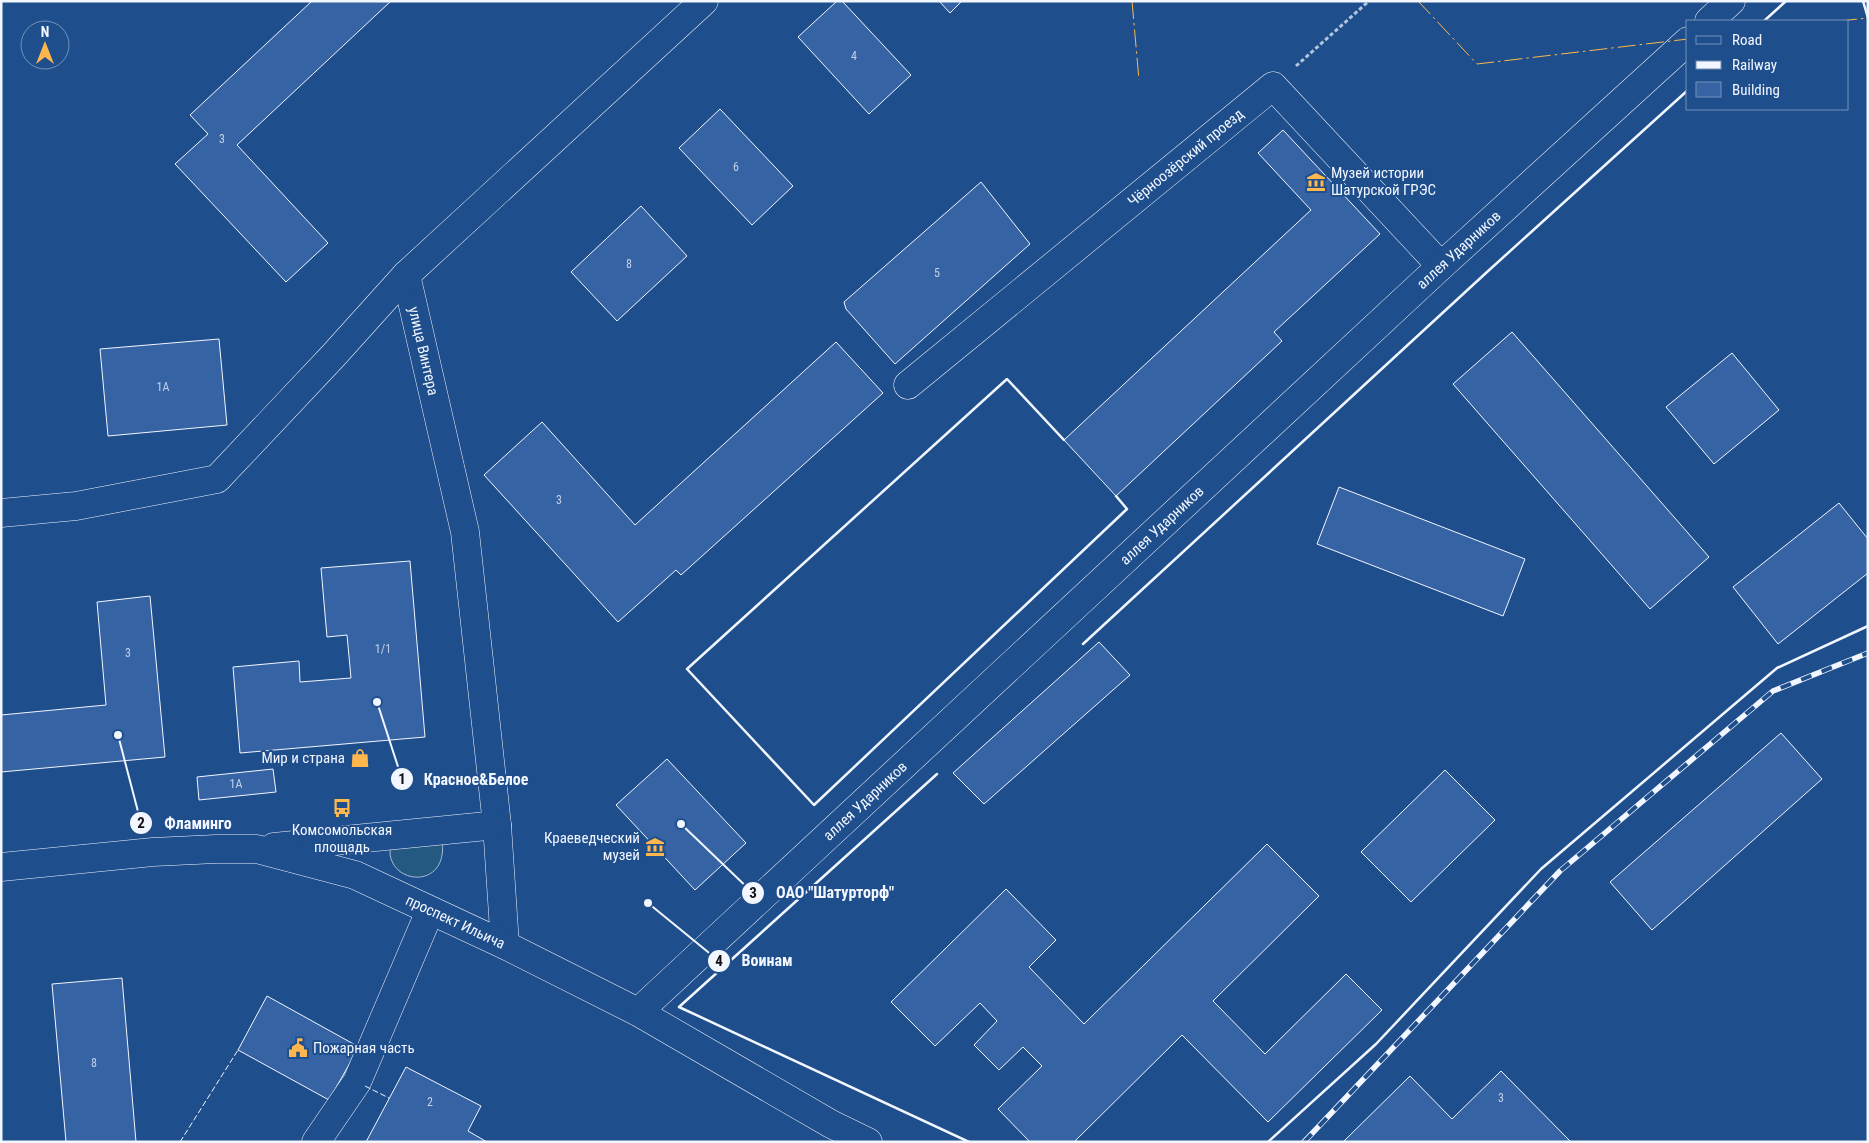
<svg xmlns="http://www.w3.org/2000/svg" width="1869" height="1143" font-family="'Roboto Condensed',sans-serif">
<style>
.green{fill:#245a82;stroke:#a8bbd7}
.building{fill:#3563a3;stroke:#f2f6ff}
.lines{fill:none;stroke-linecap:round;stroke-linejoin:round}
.minor-casing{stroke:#f2f6ff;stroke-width:29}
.path{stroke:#b3c4dc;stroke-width:3;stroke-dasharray:4 2.5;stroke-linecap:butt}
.minor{stroke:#1f4e8c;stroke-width:28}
.rail-casing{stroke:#f2f6ff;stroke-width:5.5}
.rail{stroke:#1f4e8c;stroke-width:4;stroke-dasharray:11;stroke-linecap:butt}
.fence{stroke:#f2f6ff;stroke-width:1;stroke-dasharray:6 2.5;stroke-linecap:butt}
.wall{stroke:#f2f6ff;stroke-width:2.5}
.power{stroke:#ffb74d;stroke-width:1;stroke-dasharray:18 4 2.5 4;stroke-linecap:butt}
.labels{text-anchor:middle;stroke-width:4;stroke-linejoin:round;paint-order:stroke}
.number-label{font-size:12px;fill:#c3d1e8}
.street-label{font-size:15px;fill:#f2f6ff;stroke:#1f4e8c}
.poi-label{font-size:15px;fill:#f2f6ff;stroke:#1f4e8c;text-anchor:start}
.leader{fill:none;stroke:#f2f6ff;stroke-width:2}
.callout-dot{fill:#f2f6ff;stroke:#1f4e8c;stroke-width:2}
.mark-label{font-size:15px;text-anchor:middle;font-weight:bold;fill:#111}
.callout-label{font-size:16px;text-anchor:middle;font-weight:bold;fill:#f2f6ff;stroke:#1f4e8c;stroke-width:4;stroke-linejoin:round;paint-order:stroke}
</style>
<rect width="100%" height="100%" fill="#1f4e8c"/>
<path class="green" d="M 442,840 C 449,888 394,886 390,854 C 390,851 391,846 391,842 Z"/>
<g class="building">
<polygon points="312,1 391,1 237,145 328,243 286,282 175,164 208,134 190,115"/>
<polygon points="837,1 842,1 911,75 869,114 798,37"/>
<polygon points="939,1 962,1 950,13"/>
<polygon points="720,109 793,186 752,225 679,148"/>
<polygon points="1283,130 1380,234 1274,332 1282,341 1116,496 1064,440 1311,210 1258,153"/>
<polygon points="981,182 1030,244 895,364 846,309 844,302"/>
<polygon points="641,206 687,256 617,321 571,272"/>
<polygon points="1512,332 1709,557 1650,609 1453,384"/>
<polygon points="219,339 227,425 108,436 100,349"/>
<polygon points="836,342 883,393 681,575 676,570 618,622 484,475 542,422 635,525"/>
<polygon points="1732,353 1779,410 1714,464 1666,407"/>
<polygon points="1339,487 1525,559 1503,616 1317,544"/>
<polygon points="1839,503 1868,539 1868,573 1778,644 1733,587"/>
<polygon points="410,561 425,737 240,753 233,667 299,661 300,682 351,678 347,635 327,637 321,568"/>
<polygon points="150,596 165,757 1,772 1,715 106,705 97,602"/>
<polygon points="1099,642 1130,675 984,804 953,773"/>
<polygon points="1781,733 1822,779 1652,930 1610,882"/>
<polygon points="667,759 746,843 695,890 616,805"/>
<polygon points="273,769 276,792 199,800 197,777"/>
<polygon points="1445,770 1495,820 1411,902 1361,852"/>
<polygon points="1267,844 1319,896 1213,1001 1265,1054 1346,974 1382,1010 1268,1122 1182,1035 1074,1142 1030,1142 998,1109 1042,1066 1023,1047 999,1070 974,1045 997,1021 980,1003 935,1046 891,1002 1006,889 1056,940 1029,967 1084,1024"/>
<polygon points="122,978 136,1142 66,1142 52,984"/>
<polygon points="267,996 359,1047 329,1100 238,1050"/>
<polygon points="406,1067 481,1106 468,1131 487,1142 366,1142"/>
<polygon points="1501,1071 1571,1142 1343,1142 1410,1076 1452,1119"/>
</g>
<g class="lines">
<g class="minor-casing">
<g id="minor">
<polyline points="1709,21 1731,1"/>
<path id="s1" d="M 406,275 L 465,532 L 497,825 L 505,945"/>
<path id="s2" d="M 908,385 L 1273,86 L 1441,266"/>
<polyline points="1,513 76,506 217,479 333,356 406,275 704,1"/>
<polyline points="274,847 497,825"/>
<path id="s3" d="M 1,867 L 153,852 L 216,849 L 257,849 L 355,875 L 505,945 L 638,1012 L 831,1124 L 868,1142"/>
<path id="s4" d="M 638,1012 L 1441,266 L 1688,41"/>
<polyline points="316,1142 357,1082 430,911"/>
</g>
</g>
<polyline class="path" points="1296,66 1369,1"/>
<use href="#minor" class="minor"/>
<g class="rail-casing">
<polyline id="rail" points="1304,1142 1560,871 1773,691 1868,653"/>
</g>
<use href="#rail" class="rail"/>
<g class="fence">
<polyline points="365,1086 389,1098"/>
<polyline points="180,1142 238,1050"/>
</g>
<g class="wall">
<polyline points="1863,1 1868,18"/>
<polyline points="1764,21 1786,1"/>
<polyline points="1064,440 1007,379 687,669 814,805 1127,509 1116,496"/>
<polyline points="1083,644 1487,272 1688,90"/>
<polyline points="937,774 679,1007 969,1142"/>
<polyline points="1268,1142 1376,1044 1541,869 1777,668 1868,626"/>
</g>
<g class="power">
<polyline points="1132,1 1139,80"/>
<polyline points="1418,1 1477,64 1688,39"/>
<polyline points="1839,21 1868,18"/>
</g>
</g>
<defs>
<g id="museum-bare" transform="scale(1.5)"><path d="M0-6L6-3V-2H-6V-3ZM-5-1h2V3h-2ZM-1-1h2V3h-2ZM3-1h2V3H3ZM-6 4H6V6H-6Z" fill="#ffb74d" stroke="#1f4e8c" stroke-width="2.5" paint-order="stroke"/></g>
<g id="shop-bare" transform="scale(1.5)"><path d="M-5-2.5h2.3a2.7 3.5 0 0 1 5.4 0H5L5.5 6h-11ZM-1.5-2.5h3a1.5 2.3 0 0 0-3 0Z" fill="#ffb74d" stroke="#1f4e8c" stroke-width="2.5" paint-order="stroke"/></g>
<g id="bus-bare" transform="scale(1.5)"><path d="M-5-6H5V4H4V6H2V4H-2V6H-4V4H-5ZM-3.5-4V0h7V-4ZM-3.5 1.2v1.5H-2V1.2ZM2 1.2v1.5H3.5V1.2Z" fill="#ffb74d" stroke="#1f4e8c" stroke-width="2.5" paint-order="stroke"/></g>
<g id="civic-bare" transform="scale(1.5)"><path d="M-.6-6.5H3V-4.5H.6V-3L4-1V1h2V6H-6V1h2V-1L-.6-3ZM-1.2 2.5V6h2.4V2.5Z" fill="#ffb74d" stroke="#1f4e8c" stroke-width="2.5" paint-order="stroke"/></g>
</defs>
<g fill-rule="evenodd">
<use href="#museum-bare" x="1316" y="182"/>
<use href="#shop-bare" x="360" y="758"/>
<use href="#bus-bare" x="342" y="808"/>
<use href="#museum-bare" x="655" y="847"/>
<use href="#civic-bare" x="298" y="1048"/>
</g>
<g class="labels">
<g class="number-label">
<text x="854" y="60">4</text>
<text x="222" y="143">3</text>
<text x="736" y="171">6</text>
<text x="629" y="268">8</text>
<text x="937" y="277">5</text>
<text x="163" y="391">1А</text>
<text x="559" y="504">3</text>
<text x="383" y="653">1/1</text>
<text x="128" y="657">3</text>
<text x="236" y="788">1А</text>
<text x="94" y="1067">8</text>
<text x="1501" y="1102">3</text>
<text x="430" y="1106">2</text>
</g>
<g class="street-label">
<text dy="5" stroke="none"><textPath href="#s2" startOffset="359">Чёрноозёрский проезд</textPath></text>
<text dy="5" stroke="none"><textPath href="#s4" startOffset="1120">аллея Ударников</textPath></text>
<text dy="5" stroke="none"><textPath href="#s1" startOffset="78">улица Винтера</textPath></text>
<text dy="5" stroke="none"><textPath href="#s4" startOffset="715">аллея Ударников</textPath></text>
<text dy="5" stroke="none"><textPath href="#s4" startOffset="310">аллея Ударников</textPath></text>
<text dy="5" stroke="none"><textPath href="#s3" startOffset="469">проспект Ильича</textPath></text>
</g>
<g class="poi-label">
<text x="1331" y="178">Музей истории<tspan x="1331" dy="17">Шатурской ГРЭС</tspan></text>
<text x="345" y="763" text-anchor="end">Мир и страна</text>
<text x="342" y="835" text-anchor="middle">Комсомольская<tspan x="342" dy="17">площадь</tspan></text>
<text x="640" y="843" text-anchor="end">Краеведческий<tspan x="640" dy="17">музей</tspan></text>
<text x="313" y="1053">Пожарная часть</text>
</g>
</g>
<path class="leader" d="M377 702L402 779M118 735L141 823M681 824L753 893M648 903L719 961"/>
<g class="callout-dot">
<circle cx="377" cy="702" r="5"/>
<circle cx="118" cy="735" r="5"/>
<circle cx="681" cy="824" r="5"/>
<circle cx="648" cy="903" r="5"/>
<circle cx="402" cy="779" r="12"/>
<circle cx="141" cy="823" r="12"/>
<circle cx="753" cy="893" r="12"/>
<circle cx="719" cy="961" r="12"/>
</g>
<g class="mark-label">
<text x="402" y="784">1</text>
<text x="141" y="828">2</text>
<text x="753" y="898">3</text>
<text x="719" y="966">4</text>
</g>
<g class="callout-label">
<text x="476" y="785">Красное&amp;Белое</text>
<text x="198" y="829">Фламинго</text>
<text x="835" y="898">ОАО "Шатурторф"</text>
<text x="767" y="966">Воинам</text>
</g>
<rect width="1869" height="1143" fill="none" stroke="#f2f6ff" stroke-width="5"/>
<rect x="1686" y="20" width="162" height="90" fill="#1f4e8c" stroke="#7391ba"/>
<rect x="1696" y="36" width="25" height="8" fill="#1f4e8c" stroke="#7391ba"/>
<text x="1732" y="45" font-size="15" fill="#f2f6ff">Road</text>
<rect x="1696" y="61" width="25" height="8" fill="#f2f6ff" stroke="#7391ba"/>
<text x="1732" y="70" font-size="15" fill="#f2f6ff">Railway</text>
<rect x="1696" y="82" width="25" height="15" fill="#3563a3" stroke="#7391ba"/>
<text x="1732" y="95" font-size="15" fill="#f2f6ff">Building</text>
<g transform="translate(45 45)"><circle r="24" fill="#1f4e8c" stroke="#7391ba"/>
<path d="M0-4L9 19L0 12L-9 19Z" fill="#ffb74d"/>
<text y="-8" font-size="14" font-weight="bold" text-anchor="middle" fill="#f2f6ff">N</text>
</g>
</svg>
